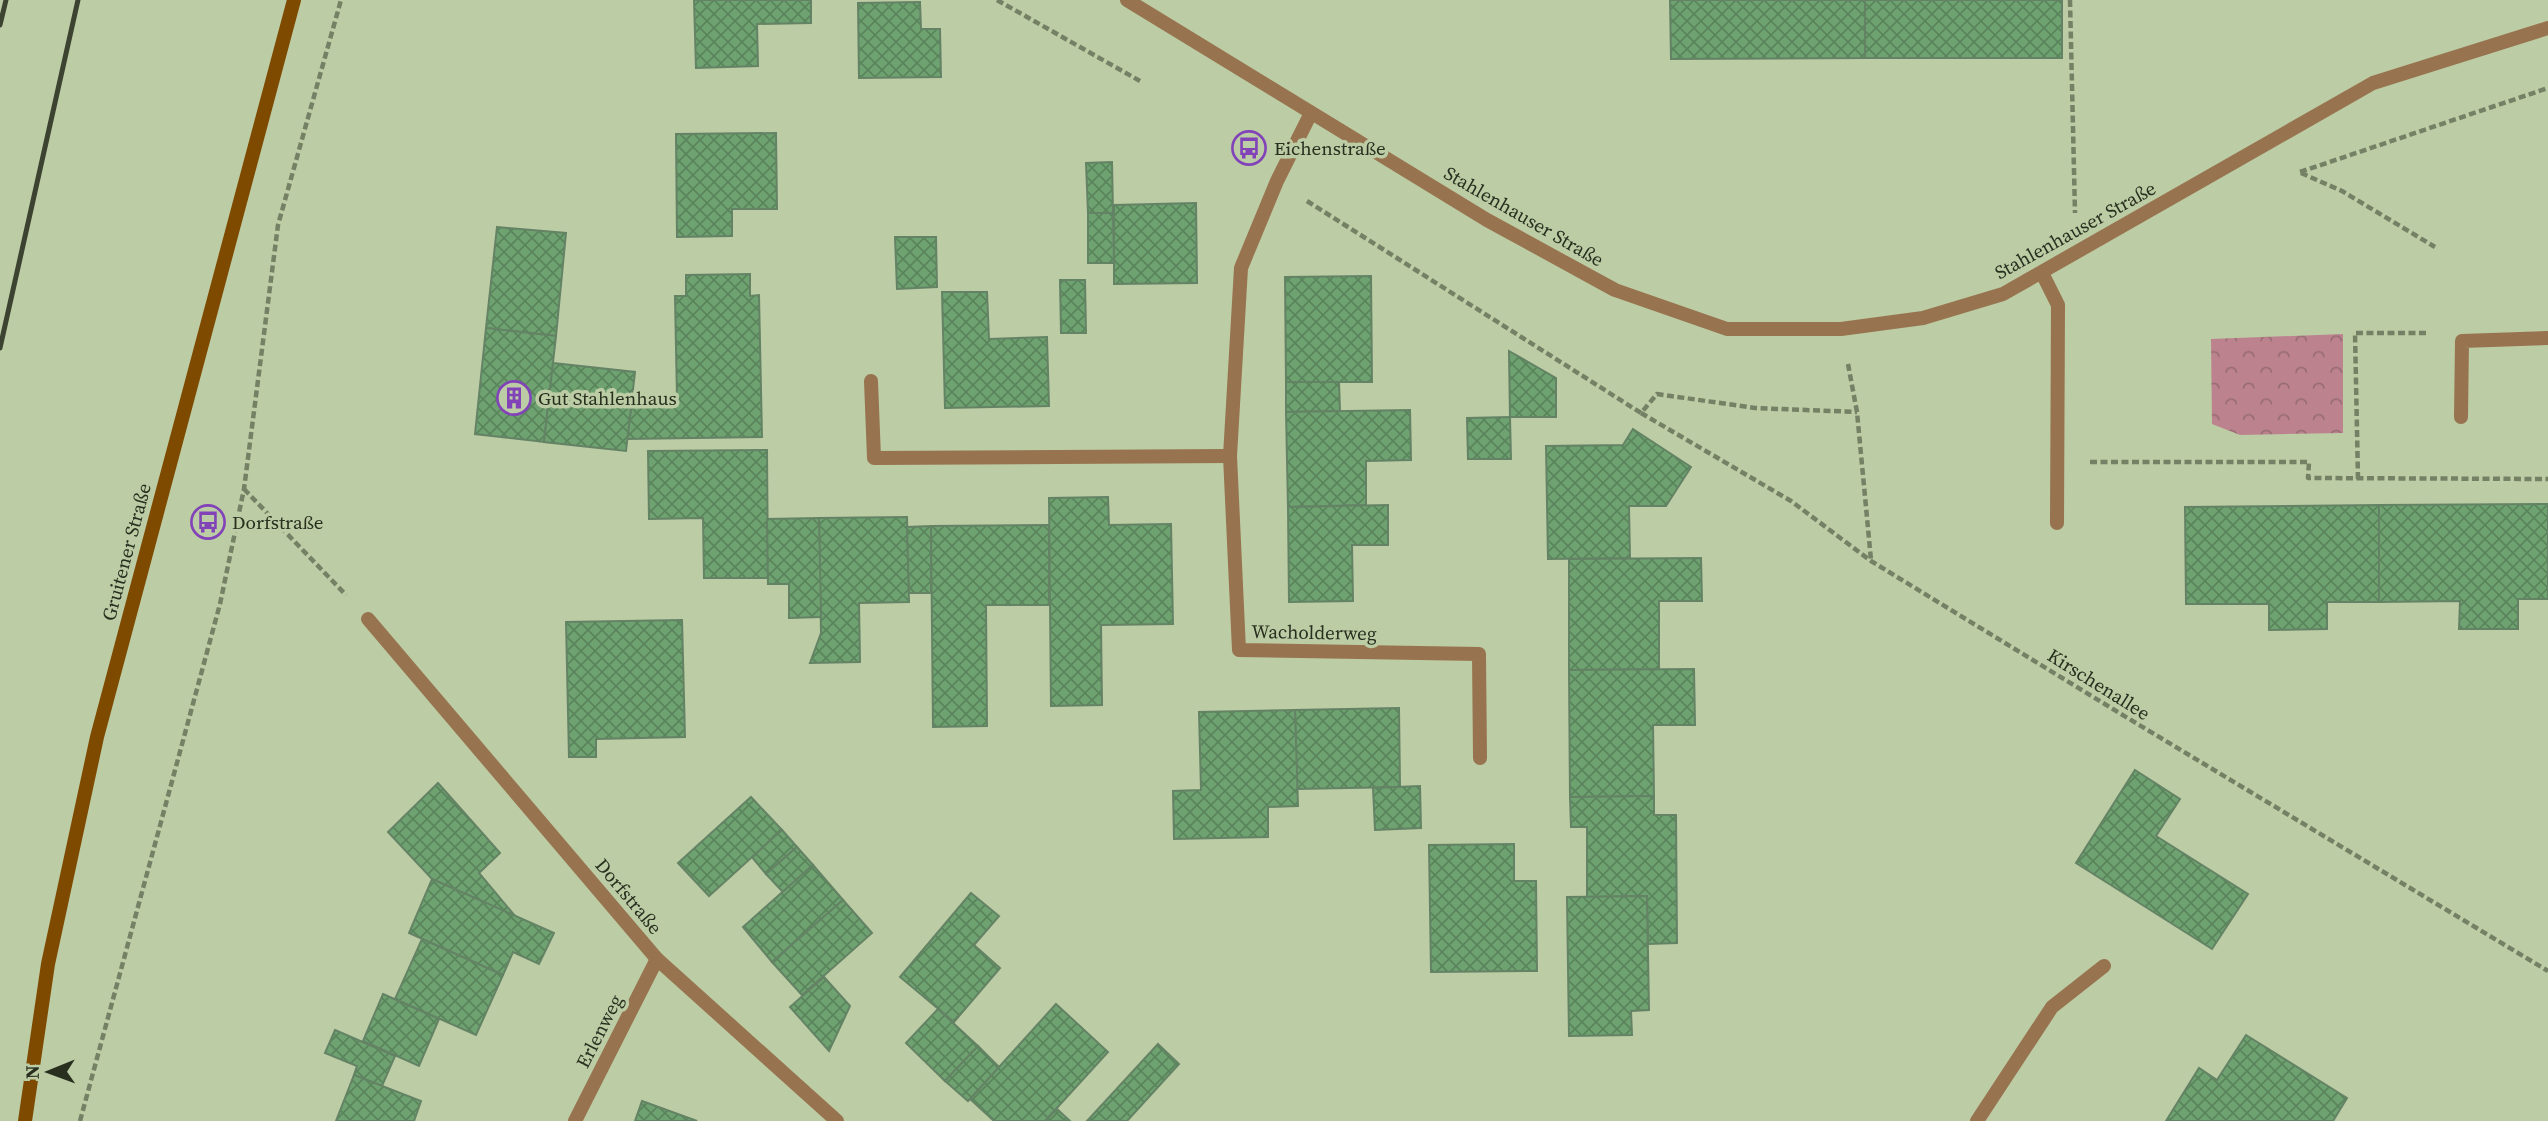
<svg xmlns="http://www.w3.org/2000/svg" width="2548" height="1121" font-family="'Source Serif 4',serif">
<style>
.park{fill:url(#park-crowns)}
.building{fill:url(#building-cross-hatch);stroke:#648365;stroke-width:2}
.lines{fill:none;stroke-linecap:round;stroke-linejoin:round}
.path{stroke:#758165;stroke-width:4.5;stroke-dasharray:7 3.5;stroke-linecap:butt}
.service{stroke:#97734f;stroke-width:14}
.minor{stroke:#97734f;stroke-width:14}
.tertiary{stroke:#97734f;stroke-width:14}
.secondary{stroke:#7e4a00;stroke-width:14}
.rail{stroke:#3c4431;stroke-width:5}
.labels{text-anchor:middle;stroke-width:7;stroke-linejoin:round;paint-order:stroke}
.poi-label{font-size:19px;fill:#282f1f;stroke:#bccca4;text-anchor:start}
.street-label{font-size:19px;fill:#282f1f;stroke:#bccca4}
</style>
<defs>
<pattern id="park-crowns" width="20" height="18" patternUnits="userSpaceOnUse" patternTransform="scale(1.75)"><rect width="20" height="18" fill="#bc838f"/><path d="M2 6a3 3 0 1 1 6 0M12 15a3 3 0 1 1 6 0" fill="none" stroke="#996c74"/></pattern>
<pattern id="building-cross-hatch" width="8" height="8" patternUnits="userSpaceOnUse" patternTransform="scale(1.75)"><rect width="8" height="8" fill="#6ea371"/><path d="M0 0l8 8M0 8l8-8" fill="none" stroke="#5a855c"/></pattern>
</defs>
<rect width="100%" height="100%" fill="#bccca4"/>
<polygon class="park" points="2343,334 2343,433 2240,435 2212,424 2211,339"/>
<g class="building">
<polygon points="694,0 811,0 811,23 757,24 758,66 696,68"/>
<polygon points="1670,0 1865,0 1865,58 1671,59"/>
<rect x="1865" y="0" width="197" height="58"/>
<polygon points="920,2 921,29 940,29 941,77 859,78 858,3"/>
<polygon points="776,133 777,209 732,209 732,236 677,237 676,134"/>
<polygon points="1112,162 1113,213 1088,213 1086,163"/>
<polygon points="1196,203 1197,283 1114,284 1114,205"/>
<polygon points="1088,213 1113,213 1114,263 1088,263"/>
<polygon points="497,227 566,233 556,336 486,328"/>
<polygon points="895,237 936,237 937,287 897,289"/>
<polygon points="750,274 750,296 759,295 762,437 627,439 632,402 677,399 675,296 686,296 686,275"/>
<polygon points="1371,276 1372,382 1286,382 1285,277"/>
<polygon points="1060,280 1085,280 1086,333 1061,333"/>
<polygon points="942,292 987,292 989,339 1047,337 1049,406 945,408"/>
<polygon points="486,328 556,336 544,442 475,434"/>
<polygon points="1509,351 1556,378 1556,417 1510,417"/>
<polygon points="553,363 635,372 626,451 544,442"/>
<polygon points="1286,382 1339,382 1340,411 1286,412"/>
<polygon points="1410,410 1411,460 1366,461 1366,505 1288,507 1286,412"/>
<polygon points="1510,417 1511,459 1468,459 1467,418"/>
<polygon points="1633,429 1691,467 1666,506 1629,506 1630,558 1548,559 1546,446 1623,445"/>
<polygon points="767,450 768,578 704,578 703,518 649,519 648,451"/>
<polygon points="1108,497 1109,525 1171,524 1173,624 1101,625 1102,705 1051,706 1049,498"/>
<polygon points="2548,504 2548,599 2518,599 2518,629 2459,629 2460,601 2379,602 2379,505"/>
<polygon points="1388,505 1388,545 1352,545 1353,601 1289,602 1288,507"/>
<polygon points="2379,505 2379,602 2327,602 2327,629 2269,630 2269,604 2186,604 2185,507"/>
<polygon points="907,517 909,602 859,603 860,662 810,663 821,633 819,518"/>
<polygon points="819,518 821,617 789,618 789,584 768,584 767,519"/>
<polygon points="1049,525 1049,605 986,605 987,726 933,727 931,526"/>
<polygon points="931,526 931,593 909,593 907,527"/>
<polygon points="1701,558 1702,601 1659,601 1659,669 1569,670 1569,559"/>
<polygon points="682,620 685,737 596,739 596,757 569,757 566,622"/>
<polygon points="1694,669 1695,725 1653,725 1654,796 1570,797 1569,670"/>
<polygon points="1399,708 1400,787 1297,789 1295,710"/>
<polygon points="1295,710 1298,806 1268,807 1268,837 1174,839 1173,791 1201,790 1199,712"/>
<polygon points="2135,770 2180,799 2156,836 2248,894 2212,949 2076,863"/>
<polygon points="438,783 500,853 479,873 515,916 432,879 388,832"/>
<polygon points="1420,786 1421,828 1375,830 1373,788"/>
<polygon points="1654,796 1654,815 1676,815 1677,943 1648,944 1647,896 1587,897 1587,827 1571,827 1570,797"/>
<polygon points="751,797 782,830 709,896 678,863"/>
<polygon points="782,830 797,847 766,874 752,857"/>
<polygon points="1514,844 1514,881 1536,881 1537,971 1431,972 1429,845"/>
<polygon points="797,847 813,865 783,892 766,874"/>
<polygon points="813,865 843,900 772,962 743,927"/>
<polygon points="432,879 554,933 539,964 513,952 503,975 409,933"/>
<polygon points="971,893 999,916 974,945 1000,968 954,1022 900,977"/>
<polygon points="1647,896 1649,1010 1631,1011 1632,1035 1569,1036 1567,897"/>
<polygon points="843,900 872,933 802,995 772,962"/>
<polygon points="422,939 503,975 476,1035 395,999"/>
<polygon points="824,977 850,1006 829,1051 790,1007"/>
<polygon points="383,994 439,1019 419,1066 363,1041"/>
<polygon points="1056,1004 1108,1052 1045,1121 994,1121 970,1099"/>
<polygon points="938,1009 978,1046 945,1081 906,1043"/>
<polygon points="335,1030 395,1056 382,1086 354,1075 357,1066 325,1053"/>
<polygon points="2246,1035 2347,1098 2333,1121 2166,1121 2199,1068 2217,1080"/>
<polygon points="1158,1044 1179,1064 1127,1121 1087,1121"/>
<polygon points="978,1046 999,1067 968,1101 945,1081"/>
<polygon points="354,1075 421,1101 414,1121 336,1121"/>
<polygon points="642,1101 697,1121 635,1121"/>
<polygon points="1057,1109 1070,1121 1045,1121"/>
</g>
<g class="lines">
<g class="path">
<polyline points="997,0 1140,81"/>
<polyline points="2070,0 2075,213"/>
<polyline points="2300,172 2548,88"/>
<polyline points="2301,173 2342,191 2435,247"/>
<polyline points="1307,201 1641,413 1657,394 1755,408 1857,412"/>
<polyline points="1848,364 1857,412 1871,560"/>
<polyline points="1641,413 1791,501 1871,561 2121,714 2548,971"/>
<polyline points="2090,462 2309,462 2308,478 2548,479"/>
<polyline points="2358,479 2355,333 2429,333"/>
<polyline points="244,489 346,595"/>
<polyline points="80,1121 220,604 244,489 278,225 341,0"/>
</g>
<g class="service">
<polyline points="2042,273 2058,305 2057,523"/>
<polyline points="2461,417 2462,341 2548,338"/>
<polyline points="1977,1121 2052,1007 2104,966"/>
</g>
<g class="minor">
<polyline points="1311,113 1277,181 1241,268 1230,456 1239,650 1479,654 1480,758"/>
<polyline points="871,381 874,458 1230,456"/>
<polyline points="368,619 657,959 837,1121"/>
<polyline points="575,1121 657,959"/>
</g>
<polyline class="tertiary" points="1127,0 1487,220 1615,290 1727,329 1841,329 1923,318 2003,294 2373,83 2548,28"/>
<polyline class="secondary" points="25,1121 48,964 97,737 294,0"/>
<g class="rail">
<polyline points="0,25 6,0"/>
<polyline points="0,348 78,0"/>
</g>
</g>
<defs>
<g id="bus-ring" transform="scale(1.75)"><circle r="9.5" fill="#bccca4" stroke="#8243b9" stroke-width="1.5"/><path d="M-5-6H5V4H4V6H2V4H-2V6H-4V4H-5ZM-3.5-4V0h7V-4ZM-3.5 1.2v1.5H-2V1.2ZM2 1.2v1.5H3.5V1.2Z" fill="#8243b9"/></g>
<g id="building-ring" transform="scale(1.75)"><circle r="9.5" fill="#bccca4" stroke="#8243b9" stroke-width="1.5"/><path d="M-4-6H4V6H1V3H-1V6H-4ZM-2.5-4.3h1.7v1.8h-1.7ZM.8-4.3h1.7v1.8H.8ZM-2.5-1h1.7V.8h-1.7ZM.8-1h1.7V.8H.8Z" fill="#8243b9"/></g>
</defs>
<g fill-rule="evenodd">
<use href="#bus-ring" x="1249" y="148"/>
<use href="#building-ring" x="514" y="398"/>
<use href="#bus-ring" x="208" y="522"/>
</g>
<g class="labels">
<g class="poi-label">
<text x="1274" y="155">Eichenstraße</text>
<text x="538" y="405">Gut Stahlenhaus</text>
<text x="232" y="529">Dorfstraße</text>
</g>
<g class="street-label">
<text transform="translate(1524 216) rotate(30)" y="7">Stahlenhauser Straße</text>
<text transform="translate(2075 230) rotate(-29)" y="7">Stahlenhauser Straße</text>
<text transform="translate(126 552) rotate(-75)" y="7">Gruitener Straße</text>
<text transform="translate(1314 632) rotate(1)" y="7">Wacholderweg</text>
<text transform="translate(2099 684) rotate(32)" y="7">Kirschenallee</text>
<text transform="translate(629 896) rotate(50)" y="7">Dorfstraße</text>
<text transform="translate(599 1031) rotate(-63)" y="7">Erlenweg</text>
</g>
</g>
<g transform="translate(49 1072) rotate(269)" stroke="#bccca4" stroke-width="5" paint-order="stroke">
<path d="M0-5L12 26L0 18L-12 26Z" fill="#282f1f"/>
<text y="-10" font-size="19" font-weight="bold" text-anchor="middle" fill="#282f1f">N</text>
</g>
</svg>
